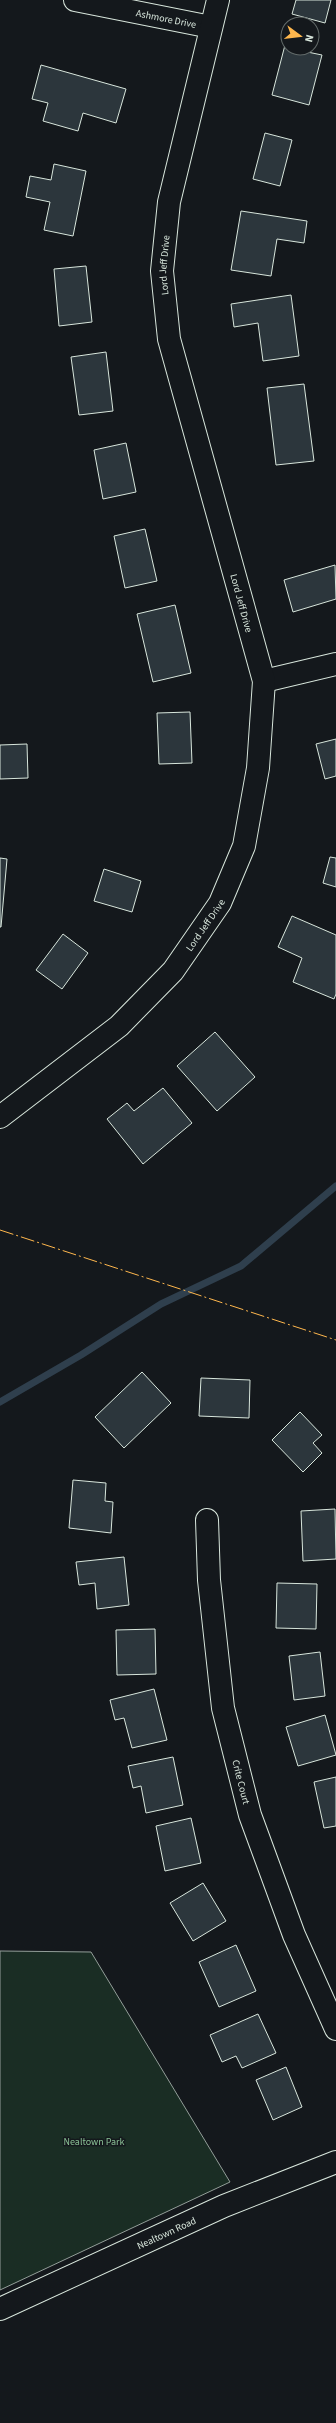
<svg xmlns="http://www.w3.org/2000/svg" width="336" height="2423" font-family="'Source Sans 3',sans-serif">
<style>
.green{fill:#1a2d24;stroke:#939e99}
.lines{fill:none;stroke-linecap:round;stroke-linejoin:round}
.stream{stroke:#2f3f4d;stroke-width:7}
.building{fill:#2c363c;stroke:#d8e6dc}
.minor-casing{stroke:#d8e6dc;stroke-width:24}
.minor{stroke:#14181c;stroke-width:22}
.power{stroke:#ffb74d;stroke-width:1;stroke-dasharray:14 3 2 3;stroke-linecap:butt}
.labels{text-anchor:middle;stroke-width:3;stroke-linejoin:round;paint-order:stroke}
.street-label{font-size:10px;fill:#d8e6dc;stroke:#14181c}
.park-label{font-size:10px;fill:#8ac095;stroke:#14181c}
</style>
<rect width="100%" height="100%" fill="#14181c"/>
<polygon class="green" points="0,1951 91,1952 230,2182 0,2290"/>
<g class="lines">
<polyline class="stream" points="0,1402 81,1355 161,1304 241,1266 336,1186"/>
</g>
<g class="building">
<polygon points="296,0 331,0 325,23 292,14"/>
<polygon points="285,45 288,48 322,55 309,105 272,95"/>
<polygon points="41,65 126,89 116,123 83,113 78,131 43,121 48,103 32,99"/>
<polygon points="265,133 292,140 280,186 253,179"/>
<polygon points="54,164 86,171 73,236 44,230 50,202 26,197 30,176 51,180"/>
<polygon points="241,211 307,221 304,243 277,239 271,276 231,270"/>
<polygon points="86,266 92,322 59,326 54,269"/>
<polygon points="291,295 299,356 263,361 258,323 234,327 231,304"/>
<polygon points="106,352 113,411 79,415 71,357"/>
<polygon points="304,384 314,461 276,465 267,388"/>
<polygon points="126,443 136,492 103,499 94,450"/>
<polygon points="145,529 157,581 125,588 114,536"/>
<polygon points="335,565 336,599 293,612 284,580"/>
<polygon points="175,605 191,673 153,682 137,614"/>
<polygon points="190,712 192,763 159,764 157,713"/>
<polygon points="336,739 336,776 325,779 316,744"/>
<polygon points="27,744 28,778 0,779 0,745"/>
<polygon points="330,857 336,858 336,887 323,883"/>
<polygon points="0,858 7,859 1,927 0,927"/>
<polygon points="104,869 141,881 132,912 94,901"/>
<polygon points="292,916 336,935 336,994 334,999 293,982 302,958 278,947"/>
<polygon points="63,934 88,953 62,989 36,970"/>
<polygon points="215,1032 255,1077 217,1111 177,1066"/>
<polygon points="163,1088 192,1123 143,1164 107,1119 127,1103 134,1111"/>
<polygon points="142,1372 171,1403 124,1448 95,1417"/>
<polygon points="201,1378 250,1380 249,1418 199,1416"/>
<polygon points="300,1412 322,1435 313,1443 322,1453 303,1472 272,1440"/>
<polygon points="73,1480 106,1483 105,1501 113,1502 111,1533 69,1528"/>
<polygon points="335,1509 336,1559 303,1561 301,1511"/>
<polygon points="124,1557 129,1605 97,1609 95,1583 79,1585 76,1562"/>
<polygon points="277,1583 317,1584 316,1629 276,1628"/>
<polygon points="155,1629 156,1674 117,1675 116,1630"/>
<polygon points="320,1652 325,1696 294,1700 289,1656"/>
<polygon points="154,1689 167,1740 132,1748 124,1718 115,1720 110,1700"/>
<polygon points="325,1715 336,1755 298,1766 286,1727"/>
<polygon points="173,1757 183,1805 146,1813 141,1786 133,1788 128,1766"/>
<polygon points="336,1777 336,1826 324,1828 314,1782"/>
<polygon points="191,1818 201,1863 165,1871 156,1826"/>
<polygon points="203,1883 226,1921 193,1941 170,1903"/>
<polygon points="236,1945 256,1991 219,2007 199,1962"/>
<polygon points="258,2014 276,2053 242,2068 236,2056 222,2062 210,2035"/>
<polygon points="286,2067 302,2107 273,2120 256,2080"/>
</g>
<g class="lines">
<g class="minor-casing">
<g id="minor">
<path id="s1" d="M 75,0 L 211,27"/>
<polyline points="264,681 336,664"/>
<path id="s2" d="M 0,1117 L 119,1026 L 173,971 L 220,903 L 244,846 L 258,768 L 264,681 L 169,339 L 162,271 L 169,202 L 218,0"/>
<path id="s3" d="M 207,1520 L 209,1580 L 223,1708 L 250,1815 L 294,1935 L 336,2029"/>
<path id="s4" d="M 0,2309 L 224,2206 L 336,2162"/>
</g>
</g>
<use href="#minor" class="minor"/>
<polyline class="power" points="0,1230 336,1340"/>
</g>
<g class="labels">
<g class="street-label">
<text dy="4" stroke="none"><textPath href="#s1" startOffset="93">Ashmore Drive</textPath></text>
<text dy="4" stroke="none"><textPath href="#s2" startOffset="967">Lord Jeff Drive</textPath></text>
<text transform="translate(242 603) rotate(75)" y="4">Lord Jeff Drive</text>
<text dy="4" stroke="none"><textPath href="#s2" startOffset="283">Lord Jeff Drive</textPath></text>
<text dy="4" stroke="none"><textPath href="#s3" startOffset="265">Crite Court</textPath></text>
<text dy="4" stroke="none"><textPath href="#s4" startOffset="183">Nealtown Road</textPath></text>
</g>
<g class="park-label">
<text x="94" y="2145">Nealtown Park</text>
</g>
</g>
<g transform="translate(300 36) rotate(105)"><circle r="19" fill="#14181c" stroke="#626a69"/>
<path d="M0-3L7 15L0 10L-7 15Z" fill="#ffb74d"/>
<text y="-6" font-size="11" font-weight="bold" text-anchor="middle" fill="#d8e6dc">N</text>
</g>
</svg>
